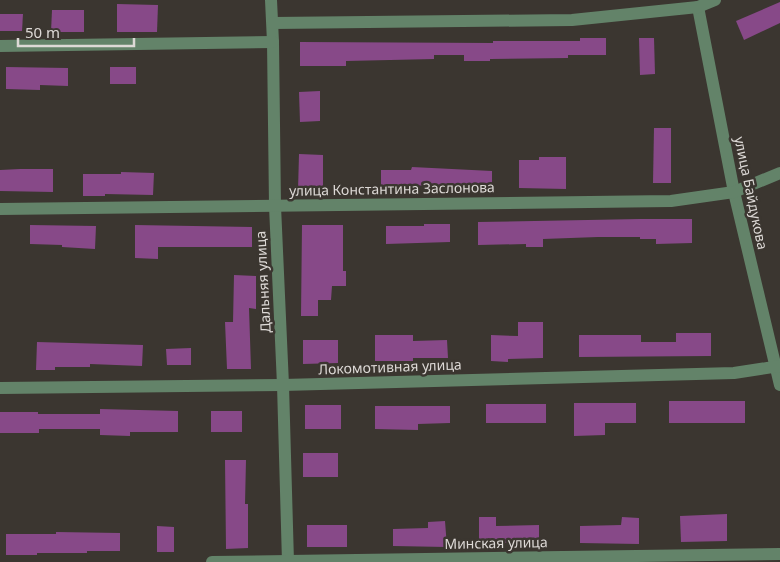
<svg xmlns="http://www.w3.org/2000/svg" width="780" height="562" font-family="'Noto Sans',sans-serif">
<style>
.building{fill:#874988}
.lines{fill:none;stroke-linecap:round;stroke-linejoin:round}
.minor{stroke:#638369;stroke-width:12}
.labels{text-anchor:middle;stroke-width:5;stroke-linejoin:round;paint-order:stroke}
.street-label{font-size:14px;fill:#ddd9d6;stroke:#3b3630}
</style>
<rect width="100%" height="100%" fill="#3b3630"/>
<g class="building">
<polygon points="780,2 780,23 744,40 736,21"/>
<polygon points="117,4 158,5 157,32 117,32"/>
<polygon points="52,10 84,10 84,32 51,32"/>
<polygon points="0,14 23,14 22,31 0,31"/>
<polygon points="580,38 606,38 606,55 568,55 568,58 490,59 490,61 464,61 464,55 434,55 434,59 346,61 346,66 300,66 300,42 493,43 493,41 580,41"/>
<polygon points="639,38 654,38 655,74 640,75"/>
<polygon points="6,67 68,68 68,86 40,85 40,90 6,89"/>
<rect x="110" y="67" width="26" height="17"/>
<polygon points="320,91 320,121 300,122 299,92"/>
<polygon points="654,128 671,128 671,183 653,183"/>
<polygon points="299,154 323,155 323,191 298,191"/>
<polygon points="539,157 566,157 566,189 519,188 519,160 539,160"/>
<polygon points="412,167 492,171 492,189 411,185 411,191 381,191 381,170 411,170"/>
<polygon points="20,169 53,169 53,192 0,191 0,170"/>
<polygon points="121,172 154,173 153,195 105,194 105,196 83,196 83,174 121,174"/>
<polygon points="640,219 692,219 692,243 656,244 656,239 640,239 640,237 598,237 543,239 543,247 526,247 526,244 478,245 478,222"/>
<polygon points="424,224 450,224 450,242 386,244 386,226 424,226"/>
<polygon points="30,225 96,226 95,249 62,247 62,245 30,244"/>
<polygon points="135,225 252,227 252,247 158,247 158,259 135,258"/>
<polygon points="302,225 343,225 343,271 346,271 346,286 332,286 331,300 318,300 318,316 301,316"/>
<polygon points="234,275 256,276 256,309 249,308 251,369 227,369 225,322 233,322"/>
<polygon points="518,322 543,322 543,358 508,359 508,362 491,361 491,335 518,336"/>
<polygon points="676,333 711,333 711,356 579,357 579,335 641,335 641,342 676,342"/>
<polygon points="375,335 413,335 413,341 447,340 448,358 413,358 413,361 375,361"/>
<polygon points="303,340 338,340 338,363 303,364"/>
<polygon points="37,342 143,345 142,366 90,364 90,367 55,367 55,370 36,370"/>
<polygon points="191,348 191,365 167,365 166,349"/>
<rect x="669" y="401" width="76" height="22"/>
<polygon points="574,403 636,403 636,423 605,423 605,435 574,436"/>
<rect x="486" y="404" width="60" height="19"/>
<rect x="305" y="405" width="36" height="24"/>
<polygon points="375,406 450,406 450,423 418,424 418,430 375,429"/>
<polygon points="100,409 178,411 178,432 130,432 130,436 100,435 100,429 39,429 39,433 0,433 0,412 38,412 38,414 100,414"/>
<rect x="211" y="411" width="31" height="21"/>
<rect x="303" y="453" width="35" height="24"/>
<polygon points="225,460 246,460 245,504 248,504 248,548 226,549"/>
<polygon points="727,514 727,541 681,542 680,516"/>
<polygon points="479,517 496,517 496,526 539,525 539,543 479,543"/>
<polygon points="622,517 639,518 639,544 580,543 580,526 621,525"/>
<polygon points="445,521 447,547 393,546 393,529 428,528 428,522"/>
<rect x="307" y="525" width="40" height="22"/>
<polygon points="157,526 174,527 174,552 157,552"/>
<polygon points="56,532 120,533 120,551 87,551 87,553 37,553 37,555 6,555 6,534 56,534"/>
</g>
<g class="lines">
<g class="minor">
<polyline points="271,0 273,42 275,206 283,385 288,562"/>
<polyline points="698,7 734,192 780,385"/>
<polyline points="273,23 572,20 698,7 715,0"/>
<polyline points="0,46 273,42"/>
<polyline points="0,209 671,201 734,192 780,173"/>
<polyline points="0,388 283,385 734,373 780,366"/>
<polyline points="212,562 780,554"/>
</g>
</g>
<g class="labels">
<g class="street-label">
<text transform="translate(392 189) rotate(-1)" y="5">улица Константина Заслонова</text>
<text transform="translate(751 193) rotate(78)" y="5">улица Байдукова</text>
<text transform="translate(263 282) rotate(-93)" y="5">Дальняя улица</text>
<text transform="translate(390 367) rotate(-2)" y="5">Локомотивная улица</text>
<text transform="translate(496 543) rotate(-1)" y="5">Минская улица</text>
</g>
</g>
<path d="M18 38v8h116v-8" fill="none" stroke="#ddd9d6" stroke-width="2.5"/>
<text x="25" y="38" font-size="15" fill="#ddd9d6" stroke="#3b3630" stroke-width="4" paint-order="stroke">50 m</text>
</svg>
